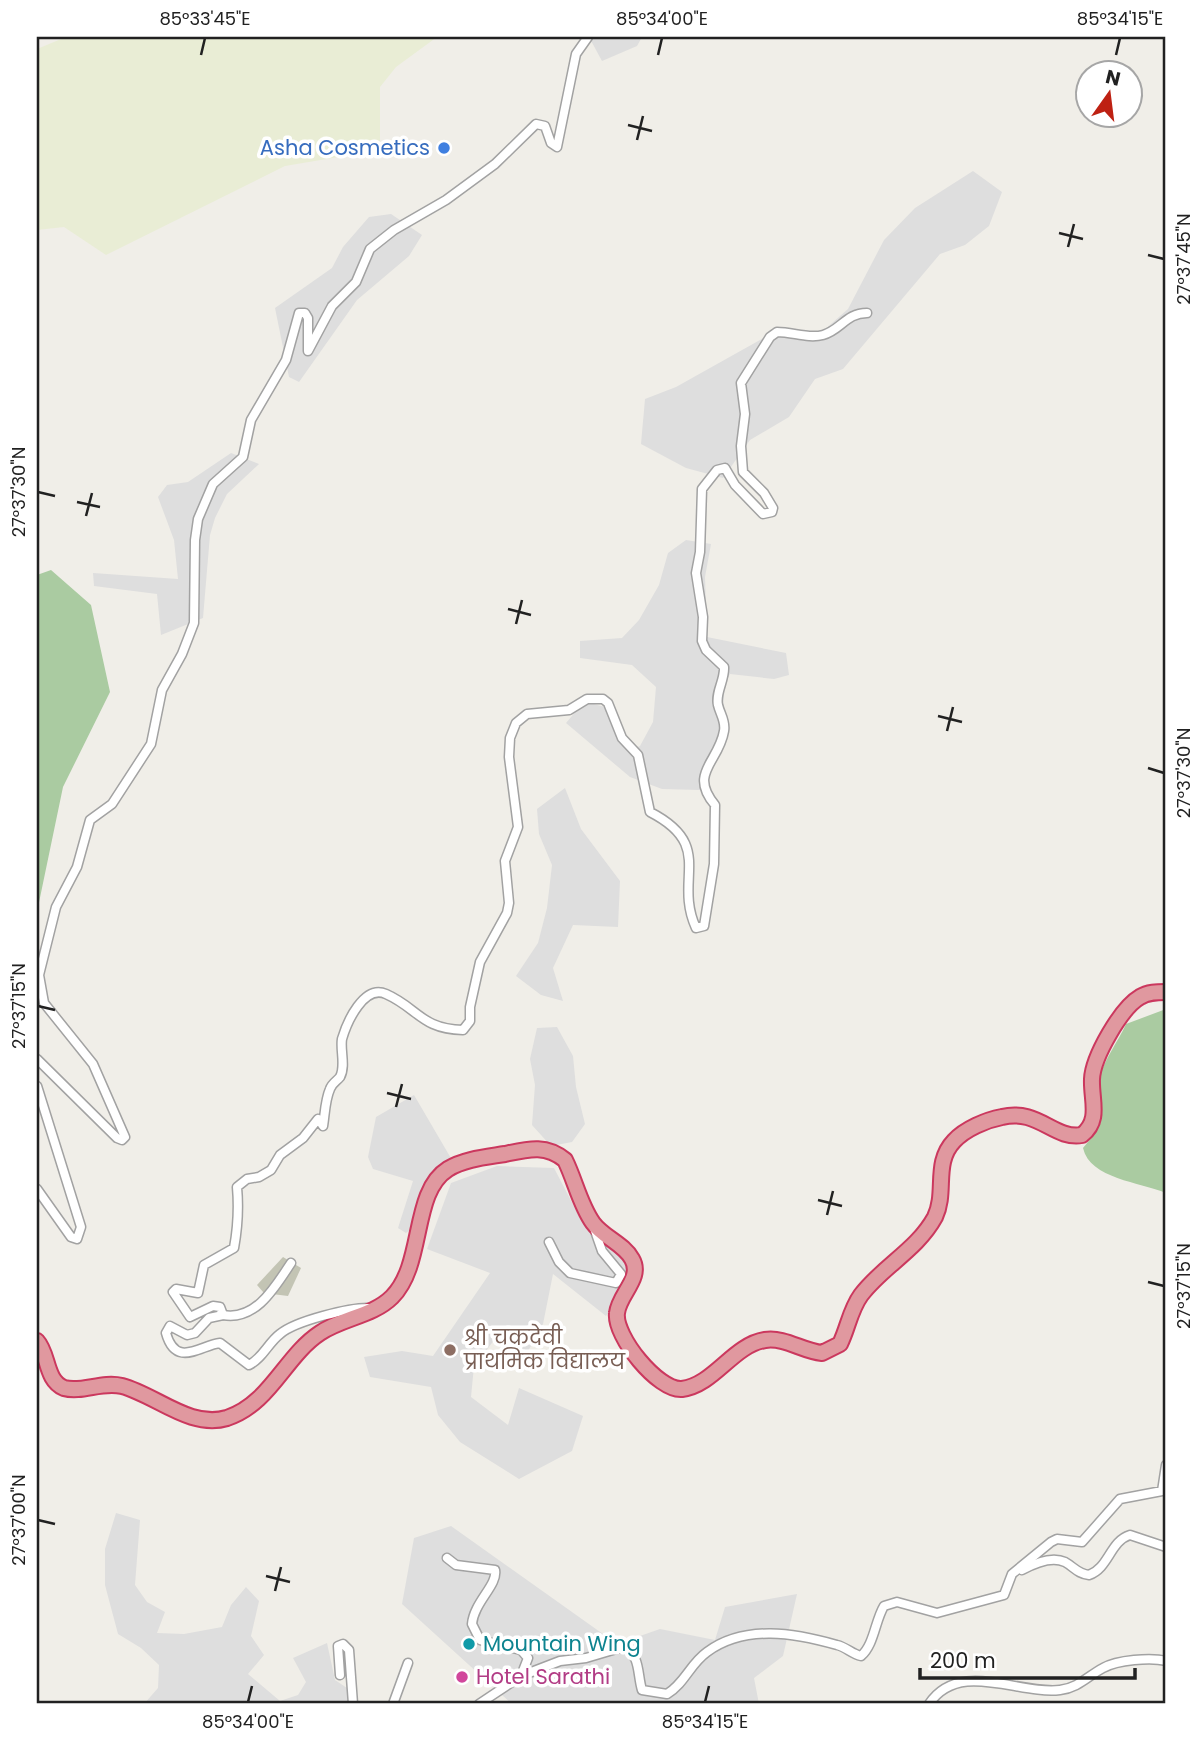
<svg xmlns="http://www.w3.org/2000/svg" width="1203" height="1741" font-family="Poppins,'Noto Sans Devanagari',sans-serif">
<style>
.residential{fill:#dedede}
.construction{fill:#c3c4b4}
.farmland{fill:#e9edd5}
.forest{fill:#aacba1}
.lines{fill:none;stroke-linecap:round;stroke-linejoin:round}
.street-casing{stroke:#a2a2a2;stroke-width:11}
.highway-casing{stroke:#cb385e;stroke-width:18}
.street{stroke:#fff;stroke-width:8}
.highway{stroke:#e0989f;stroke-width:14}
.ticks{fill:none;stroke:#212121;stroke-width:2.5}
.shop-dot{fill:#3f7fe0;stroke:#fff;stroke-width:2.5}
.education-dot{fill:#8d6e63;stroke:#fff;stroke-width:2.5}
.culture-dot{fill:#0f9aa8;stroke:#fff;stroke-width:2.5}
.hotel-dot{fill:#d1479c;stroke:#fff;stroke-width:2.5}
.labels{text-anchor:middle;stroke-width:7;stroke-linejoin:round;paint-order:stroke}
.shop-label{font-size:21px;fill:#366cbe;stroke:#fff;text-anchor:end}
.education-label{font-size:21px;fill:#785e54;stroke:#fff;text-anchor:start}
.culture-label{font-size:21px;fill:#0d838f;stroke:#fff;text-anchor:start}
.hotel-label{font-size:21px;fill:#b23c85;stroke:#fff;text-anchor:start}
.neatline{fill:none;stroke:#212121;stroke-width:2.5}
.ticks-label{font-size:18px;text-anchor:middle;fill:#212121}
</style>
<rect width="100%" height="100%" fill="#f0eee8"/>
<g class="residential">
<polygon points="589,37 642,37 637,46 602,61"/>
<polygon points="973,171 1002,192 989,226 965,245 940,254 843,369 815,379 789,417 750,440 723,478 686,468 641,444 645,399 676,387 769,335 801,338 823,331 848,309 884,240 915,208"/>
<polygon points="391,214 422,235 409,256 357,300 299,382 289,377 275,308 332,268 343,247 369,217"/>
<polygon points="231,453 259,464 227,494 215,518 210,535 203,618 161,635 157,594 94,586 93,573 178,579 174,540 158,497 167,485 188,482"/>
<polygon points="686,540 711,544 705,577 707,637 786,653 789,675 774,679 730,674 725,683 721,732 707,761 700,790 662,789 630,777 566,723 576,711 590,703 605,707 619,740 630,750 640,746 653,722 656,687 632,665 580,658 580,641 622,638 639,620 659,585 668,553"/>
<polygon points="565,788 581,829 620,881 618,927 573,925 553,968 563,1001 541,995 516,976 538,943 547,908 552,865 539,834 537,809"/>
<polygon points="557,1027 573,1056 576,1087 585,1124 572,1142 551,1146 532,1125 535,1085 530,1059 537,1028"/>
<polygon points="414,1095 452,1160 416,1225 406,1233 398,1228 413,1181 373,1169 368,1157 376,1117"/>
<polygon points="497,1166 554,1168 578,1214 623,1259 631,1279 606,1316 553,1274 543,1324 527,1353 495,1339 474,1366 471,1397 508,1425 519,1388 583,1416 572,1451 519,1479 460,1442 438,1415 431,1387 370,1377 364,1357 402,1351 433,1356 490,1273 427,1249 451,1183"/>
<polygon points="116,1513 140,1520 135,1585 147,1602 165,1612 157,1633 184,1634 222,1627 231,1605 246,1587 259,1601 251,1636 264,1655 248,1674 280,1701 298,1695 306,1682 293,1658 327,1643 335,1680 347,1688 349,1704 144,1704 158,1688 159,1665 141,1648 118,1634 105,1585 105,1549"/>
<polygon points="451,1526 617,1644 660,1629 715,1640 725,1607 797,1594 783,1656 754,1678 759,1704 512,1704 402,1604 414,1538"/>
</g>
<polygon class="construction" points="283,1257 301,1268 288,1296 264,1293 257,1285"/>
<polygon class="farmland" points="66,37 437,37 396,67 380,87 380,150 285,166 106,255 64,227 37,230 37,49"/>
<g class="forest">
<polygon points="51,570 91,605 110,692 63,787 37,912 37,575"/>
<path d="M 1166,1009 L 1166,1193 C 1140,1182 1090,1179 1083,1148 C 1117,1109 1092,1120 1098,1084 C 1101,1064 1118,1042 1126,1024 Z"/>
</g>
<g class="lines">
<g class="street-casing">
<g id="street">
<polyline points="37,1059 117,1138 122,1140 125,1137 93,1064 44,1003 39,975 56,907 77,867 90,820 112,804 151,744 162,690 182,654 194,623 195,540 198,519 213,484 243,457 251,420 286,360 299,313 305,313 308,318 308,351 332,306 356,282 370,249 394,230 446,200 495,164 536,124 545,126 551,143 557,147 576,54 588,37"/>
<polyline points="37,1086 81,1227 77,1239 71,1237 37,1189"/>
<polyline points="549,1242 559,1262 570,1273 616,1283 621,1274 602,1251 594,1228"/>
<path d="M 370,1308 C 351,1307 295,1321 280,1334 C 268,1343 263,1358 249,1365 L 220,1343 C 201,1345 176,1369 166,1333 L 170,1326 L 187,1335 L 195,1333 L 209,1318 L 223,1315 L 220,1307 L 213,1306 L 190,1317 L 173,1292 L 176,1289 L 198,1293 L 204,1265 L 234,1248 C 238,1226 239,1209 237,1187 L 247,1179 L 259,1177 L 271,1170 L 280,1155 L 303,1138 L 318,1119 L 323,1126 C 325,1114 325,1100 330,1089 C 332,1083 337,1081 340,1077 C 346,1066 340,1050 342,1039 C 347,1022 364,984 386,994 C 418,1008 421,1029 463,1030 L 470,1021 L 470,1007 L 480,962 L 507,913 L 509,903 L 505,861 L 518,827 L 509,757 L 510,738 L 516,723 L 527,714 L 569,710 L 587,699 L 603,699 L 608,703 L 622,738 L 638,755 L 650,812 C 716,846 673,878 696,928 L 704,926 L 714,864 L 715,805 C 688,773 719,762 724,731 C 726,721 720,714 718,705 C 715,693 725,680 724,667 L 706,650 L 702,641 L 703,617 L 696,573 L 700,552 L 702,489 L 717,470 L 725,468 L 735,485 L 763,514 L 772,512 L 773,508 L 764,493 L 743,472 L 741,446 L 745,414 L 741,383 L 770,337 L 777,332 C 793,332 808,339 823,335 C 841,330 846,313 867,313"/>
<path d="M 223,1315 C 256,1321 275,1287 291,1263"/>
<path d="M 447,1558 L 456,1565 L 495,1570 C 498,1585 474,1602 472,1624 L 480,1640 L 521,1650 L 528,1658 L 521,1676"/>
<path d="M 1022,1570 C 1033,1564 1052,1556 1065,1562 C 1074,1567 1078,1574 1089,1575 C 1109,1568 1110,1541 1130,1535 L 1166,1547"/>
<polyline points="340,1675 338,1646 343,1644 349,1650 353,1704"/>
<polyline points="393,1704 408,1663"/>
<path d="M 479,1704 L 521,1676 L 560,1661 L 586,1658 L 623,1647 C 641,1655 637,1674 642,1690 L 667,1694 C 685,1683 690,1664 707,1652 C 745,1624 795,1633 837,1645 C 846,1647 852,1654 861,1656 C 874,1645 875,1621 884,1606 L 897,1602 L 937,1613 L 1004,1595 L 1012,1574 L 1051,1542 L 1057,1539 L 1082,1542 L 1120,1499 L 1162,1491 L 1166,1465"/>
<path d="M 929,1704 C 959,1659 1018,1695 1060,1690 C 1078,1688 1088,1676 1103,1668 C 1117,1660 1151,1657 1166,1661"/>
</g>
</g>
<g class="highway-casing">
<path id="highway" d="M 37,1341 C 49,1354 45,1380 64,1388 C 82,1393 102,1381 122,1386 C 156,1395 190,1429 227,1418 C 270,1404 285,1356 320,1333 C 342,1318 373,1316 392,1297 C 425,1264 411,1192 448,1169 C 464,1159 487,1157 505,1154 C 528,1149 546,1144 565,1160 C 575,1180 580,1205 593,1223 C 603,1237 624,1244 632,1259 C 643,1278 619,1294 617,1313 C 614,1336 658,1391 682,1389 C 714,1385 733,1345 765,1340 C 785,1337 802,1351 822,1353 L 840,1344 C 848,1328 850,1310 861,1295 C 883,1266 917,1250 935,1217 C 947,1192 933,1163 954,1141 C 965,1129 986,1120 1002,1117 C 1038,1108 1054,1140 1082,1135 C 1101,1120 1091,1100 1092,1079 C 1093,1057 1121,1008 1140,997 C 1148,992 1157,992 1166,992"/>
</g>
<use href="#street" class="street"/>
<use href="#highway" class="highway"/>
</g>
<path class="ticks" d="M 201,55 L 205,38M 658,55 L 662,38M 1116,55 L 1120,38M 628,125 L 652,131M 637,140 L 643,116M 1059,233 L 1083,239M 1068,247 L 1074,224M 1148,255 L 1164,259M 38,492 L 55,496M 77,502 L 100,507M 86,516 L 92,493M 508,609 L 531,615M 516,624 L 522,600M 938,716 L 962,722M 947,731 L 953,707M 1148,768 L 1164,773M 38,1006 L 55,1010M 387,1093 L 411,1099M 396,1107 L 402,1084M 818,1200 L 842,1206M 827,1215 L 833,1191M 1148,1282 L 1164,1286M 38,1520 L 55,1524M 266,1576 L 290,1582M 275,1591 L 281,1567M 248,1702 L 252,1686M 705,1702 L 709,1686"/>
<circle class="shop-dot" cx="444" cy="148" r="7"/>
<circle class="education-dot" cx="450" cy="1350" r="7"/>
<circle class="culture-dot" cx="469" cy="1644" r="7"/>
<circle class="hotel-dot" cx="462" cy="1677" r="7"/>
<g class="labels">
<g class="shop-label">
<text x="430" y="155">Asha Cosmetics</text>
</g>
<g class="education-label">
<text x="464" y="1345">श्री चक्रदेवी<tspan x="464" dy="24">प्राथमिक विद्यालय</tspan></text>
</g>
<g class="culture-label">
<text x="483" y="1651">Mountain Wing</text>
</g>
<g class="hotel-label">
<text x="476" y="1684">Hotel Sarathi</text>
</g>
</g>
<rect width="1203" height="1741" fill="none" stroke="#ffffff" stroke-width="77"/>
<g transform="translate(1109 94) rotate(14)"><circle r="33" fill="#ffffff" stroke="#a6a6a6" stroke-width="2"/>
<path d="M0-5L12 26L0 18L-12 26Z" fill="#be2113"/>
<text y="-10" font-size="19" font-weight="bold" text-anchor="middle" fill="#212121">N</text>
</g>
<path d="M920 1668v10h215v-10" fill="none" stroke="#212121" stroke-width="3.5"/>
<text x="930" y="1668" font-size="21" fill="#212121" stroke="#ffffff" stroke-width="5" paint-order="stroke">200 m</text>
<rect x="38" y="38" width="1126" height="1664" class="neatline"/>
<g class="ticks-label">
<text x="205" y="25">85°33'45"E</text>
<text x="662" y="25">85°34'00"E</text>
<text x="1120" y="25">85°34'15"E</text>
<text transform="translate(1184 259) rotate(-90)" y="6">27°37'45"N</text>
<text transform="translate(19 492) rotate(-90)" y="6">27°37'30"N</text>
<text transform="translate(1184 773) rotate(-90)" y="6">27°37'30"N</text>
<text transform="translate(19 1006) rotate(-90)" y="6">27°37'15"N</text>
<text transform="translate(1184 1286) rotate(-90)" y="6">27°37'15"N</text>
<text transform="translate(19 1520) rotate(-90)" y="6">27°37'00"N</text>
<text x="248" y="1728">85°34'00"E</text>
<text x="705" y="1728">85°34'15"E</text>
</g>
</svg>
